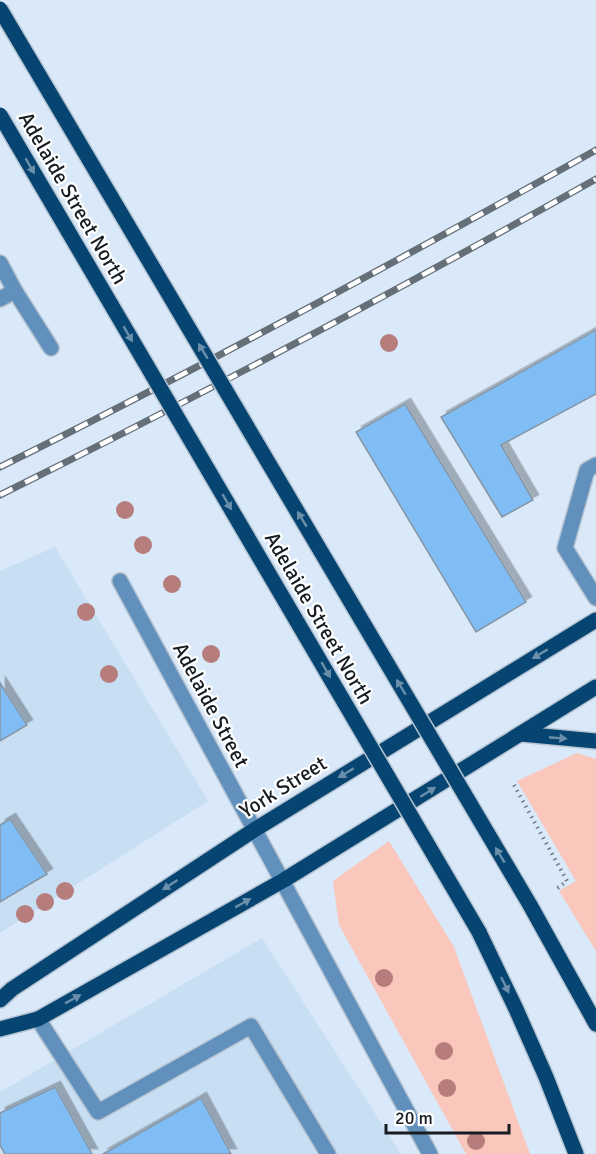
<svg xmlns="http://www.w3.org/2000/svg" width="596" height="1154" font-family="Signika,sans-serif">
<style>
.built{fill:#c8def3}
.green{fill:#fac7bd}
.building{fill:#80bdf4;stroke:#8796a4;stroke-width:1.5;filter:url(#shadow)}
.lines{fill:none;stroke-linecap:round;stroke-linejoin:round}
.minor-casing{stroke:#b6c4d2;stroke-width:18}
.major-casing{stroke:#b6c4d2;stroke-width:18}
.path{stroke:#717c86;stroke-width:4;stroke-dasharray:1.5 4.5;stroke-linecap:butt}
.minor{stroke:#6090bb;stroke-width:15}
.major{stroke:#064471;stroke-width:15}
.rail-casing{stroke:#656f78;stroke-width:7}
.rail{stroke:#fff;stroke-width:4.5;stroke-dasharray:14;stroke-linecap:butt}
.major-bridge-casing{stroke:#b6c4d2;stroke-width:18;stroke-linecap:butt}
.major-bridge{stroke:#064471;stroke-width:15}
.tree{fill:#b77d7c}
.oneway{fill:#6a8faa}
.labels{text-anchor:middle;stroke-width:4.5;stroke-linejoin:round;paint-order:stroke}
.street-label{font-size:21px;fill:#161c21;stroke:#fff}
</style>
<defs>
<filter id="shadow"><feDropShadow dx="5.5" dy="-5.5" stdDeviation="0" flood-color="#0004"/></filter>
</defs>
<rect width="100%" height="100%" fill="#d9e9f9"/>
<g class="built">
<polygon points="55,547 208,801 0,933 0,571"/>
<polygon points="262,938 401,1154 0,1154 0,1092"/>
</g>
<g class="green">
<polygon points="577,753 596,759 596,951 559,891 576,881 517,781"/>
<polygon points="389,841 454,947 530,1154 466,1154 339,925 333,881"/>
</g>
<g class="building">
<polygon points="596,330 596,394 501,445 533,500 502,517 441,417"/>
<polygon points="405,404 526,602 476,632 356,432"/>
<polygon points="0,683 27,725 0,741"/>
<polygon points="10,819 47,874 0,902 0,825"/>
<polygon points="55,1087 92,1154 5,1154 0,1145 0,1113"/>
<polygon points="201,1098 231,1154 103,1154"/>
</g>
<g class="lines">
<g class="minor-casing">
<g id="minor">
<polyline points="0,263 15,291 51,348"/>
<polyline points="0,299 15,291"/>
<polyline points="596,465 587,470 565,548 596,598"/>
<path d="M 120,581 C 223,772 328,962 430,1154"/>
<polyline points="38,1019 98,1112 251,1026 328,1154"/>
</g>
</g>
<g class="major-casing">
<g id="major">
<polyline points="521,734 596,741"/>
<polyline points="530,905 596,1024"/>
<polyline points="479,932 516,1009 546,1077 576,1154"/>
<polyline points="0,1000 12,989 254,830 596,620"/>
<polyline points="0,1029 38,1019 284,880 596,687"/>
</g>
</g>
<polyline class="path" points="514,785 567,881 555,890"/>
<use href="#minor" class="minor"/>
<use href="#major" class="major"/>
<g class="rail-casing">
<g id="rail">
<path d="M 0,467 C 202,367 400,260 596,150"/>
<path d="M 0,495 C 202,395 400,289 596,179"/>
</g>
</g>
<use href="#rail" class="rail"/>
<g class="major-bridge-casing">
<g id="major-bridge">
<polyline points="0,9 530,905"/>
<polyline points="0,115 479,932"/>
</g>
</g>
<use href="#major-bridge" class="major-bridge"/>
</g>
<g class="tree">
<circle cx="389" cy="343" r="9"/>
<circle cx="125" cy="510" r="9"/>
<circle cx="143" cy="545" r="9"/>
<circle cx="172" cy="584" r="9"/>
<circle cx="86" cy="612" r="9"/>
<circle cx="211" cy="654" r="9"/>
<circle cx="109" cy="674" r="9"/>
<circle cx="65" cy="891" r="9"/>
<circle cx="45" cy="902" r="9"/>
<circle cx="25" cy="914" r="9"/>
<circle cx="384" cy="978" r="9"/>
<circle cx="444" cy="1051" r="9"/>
<circle cx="447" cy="1088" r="9"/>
<circle cx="476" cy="1141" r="9"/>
</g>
<defs><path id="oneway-solid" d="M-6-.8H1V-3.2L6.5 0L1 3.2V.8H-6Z" transform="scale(1.5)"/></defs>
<g class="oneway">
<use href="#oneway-solid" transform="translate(30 166) rotate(60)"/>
<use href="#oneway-solid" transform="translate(128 334) rotate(60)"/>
<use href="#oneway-solid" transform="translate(203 351) rotate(-121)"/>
<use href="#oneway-solid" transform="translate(227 502) rotate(60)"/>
<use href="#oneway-solid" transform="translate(302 519) rotate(-121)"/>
<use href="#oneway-solid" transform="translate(540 654) rotate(149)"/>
<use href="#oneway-solid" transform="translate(326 670) rotate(60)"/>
<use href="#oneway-solid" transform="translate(401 687) rotate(-121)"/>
<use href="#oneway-solid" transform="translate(558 738) rotate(5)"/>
<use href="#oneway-solid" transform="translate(346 773) rotate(149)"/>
<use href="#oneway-solid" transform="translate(428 792) rotate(-32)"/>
<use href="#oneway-solid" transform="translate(500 855) rotate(-121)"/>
<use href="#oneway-solid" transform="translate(170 885) rotate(147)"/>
<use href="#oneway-solid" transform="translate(243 903) rotate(-29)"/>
<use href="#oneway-solid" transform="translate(505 985) rotate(64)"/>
<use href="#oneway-solid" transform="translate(73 999) rotate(-29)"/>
</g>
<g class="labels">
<g class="street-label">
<text transform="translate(73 198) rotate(60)" y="7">Adelaide Street North</text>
<text transform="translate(319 618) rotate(60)" y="7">Adelaide Street North</text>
<text transform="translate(211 705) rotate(62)" y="7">Adelaide Street</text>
<text transform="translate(283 787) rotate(-32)" y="7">York Street</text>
</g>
</g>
<path d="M386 1124v9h123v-9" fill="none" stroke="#161c21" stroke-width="3"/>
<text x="395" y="1124" font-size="18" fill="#161c21" stroke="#ffffff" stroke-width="4.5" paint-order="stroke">20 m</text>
</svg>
